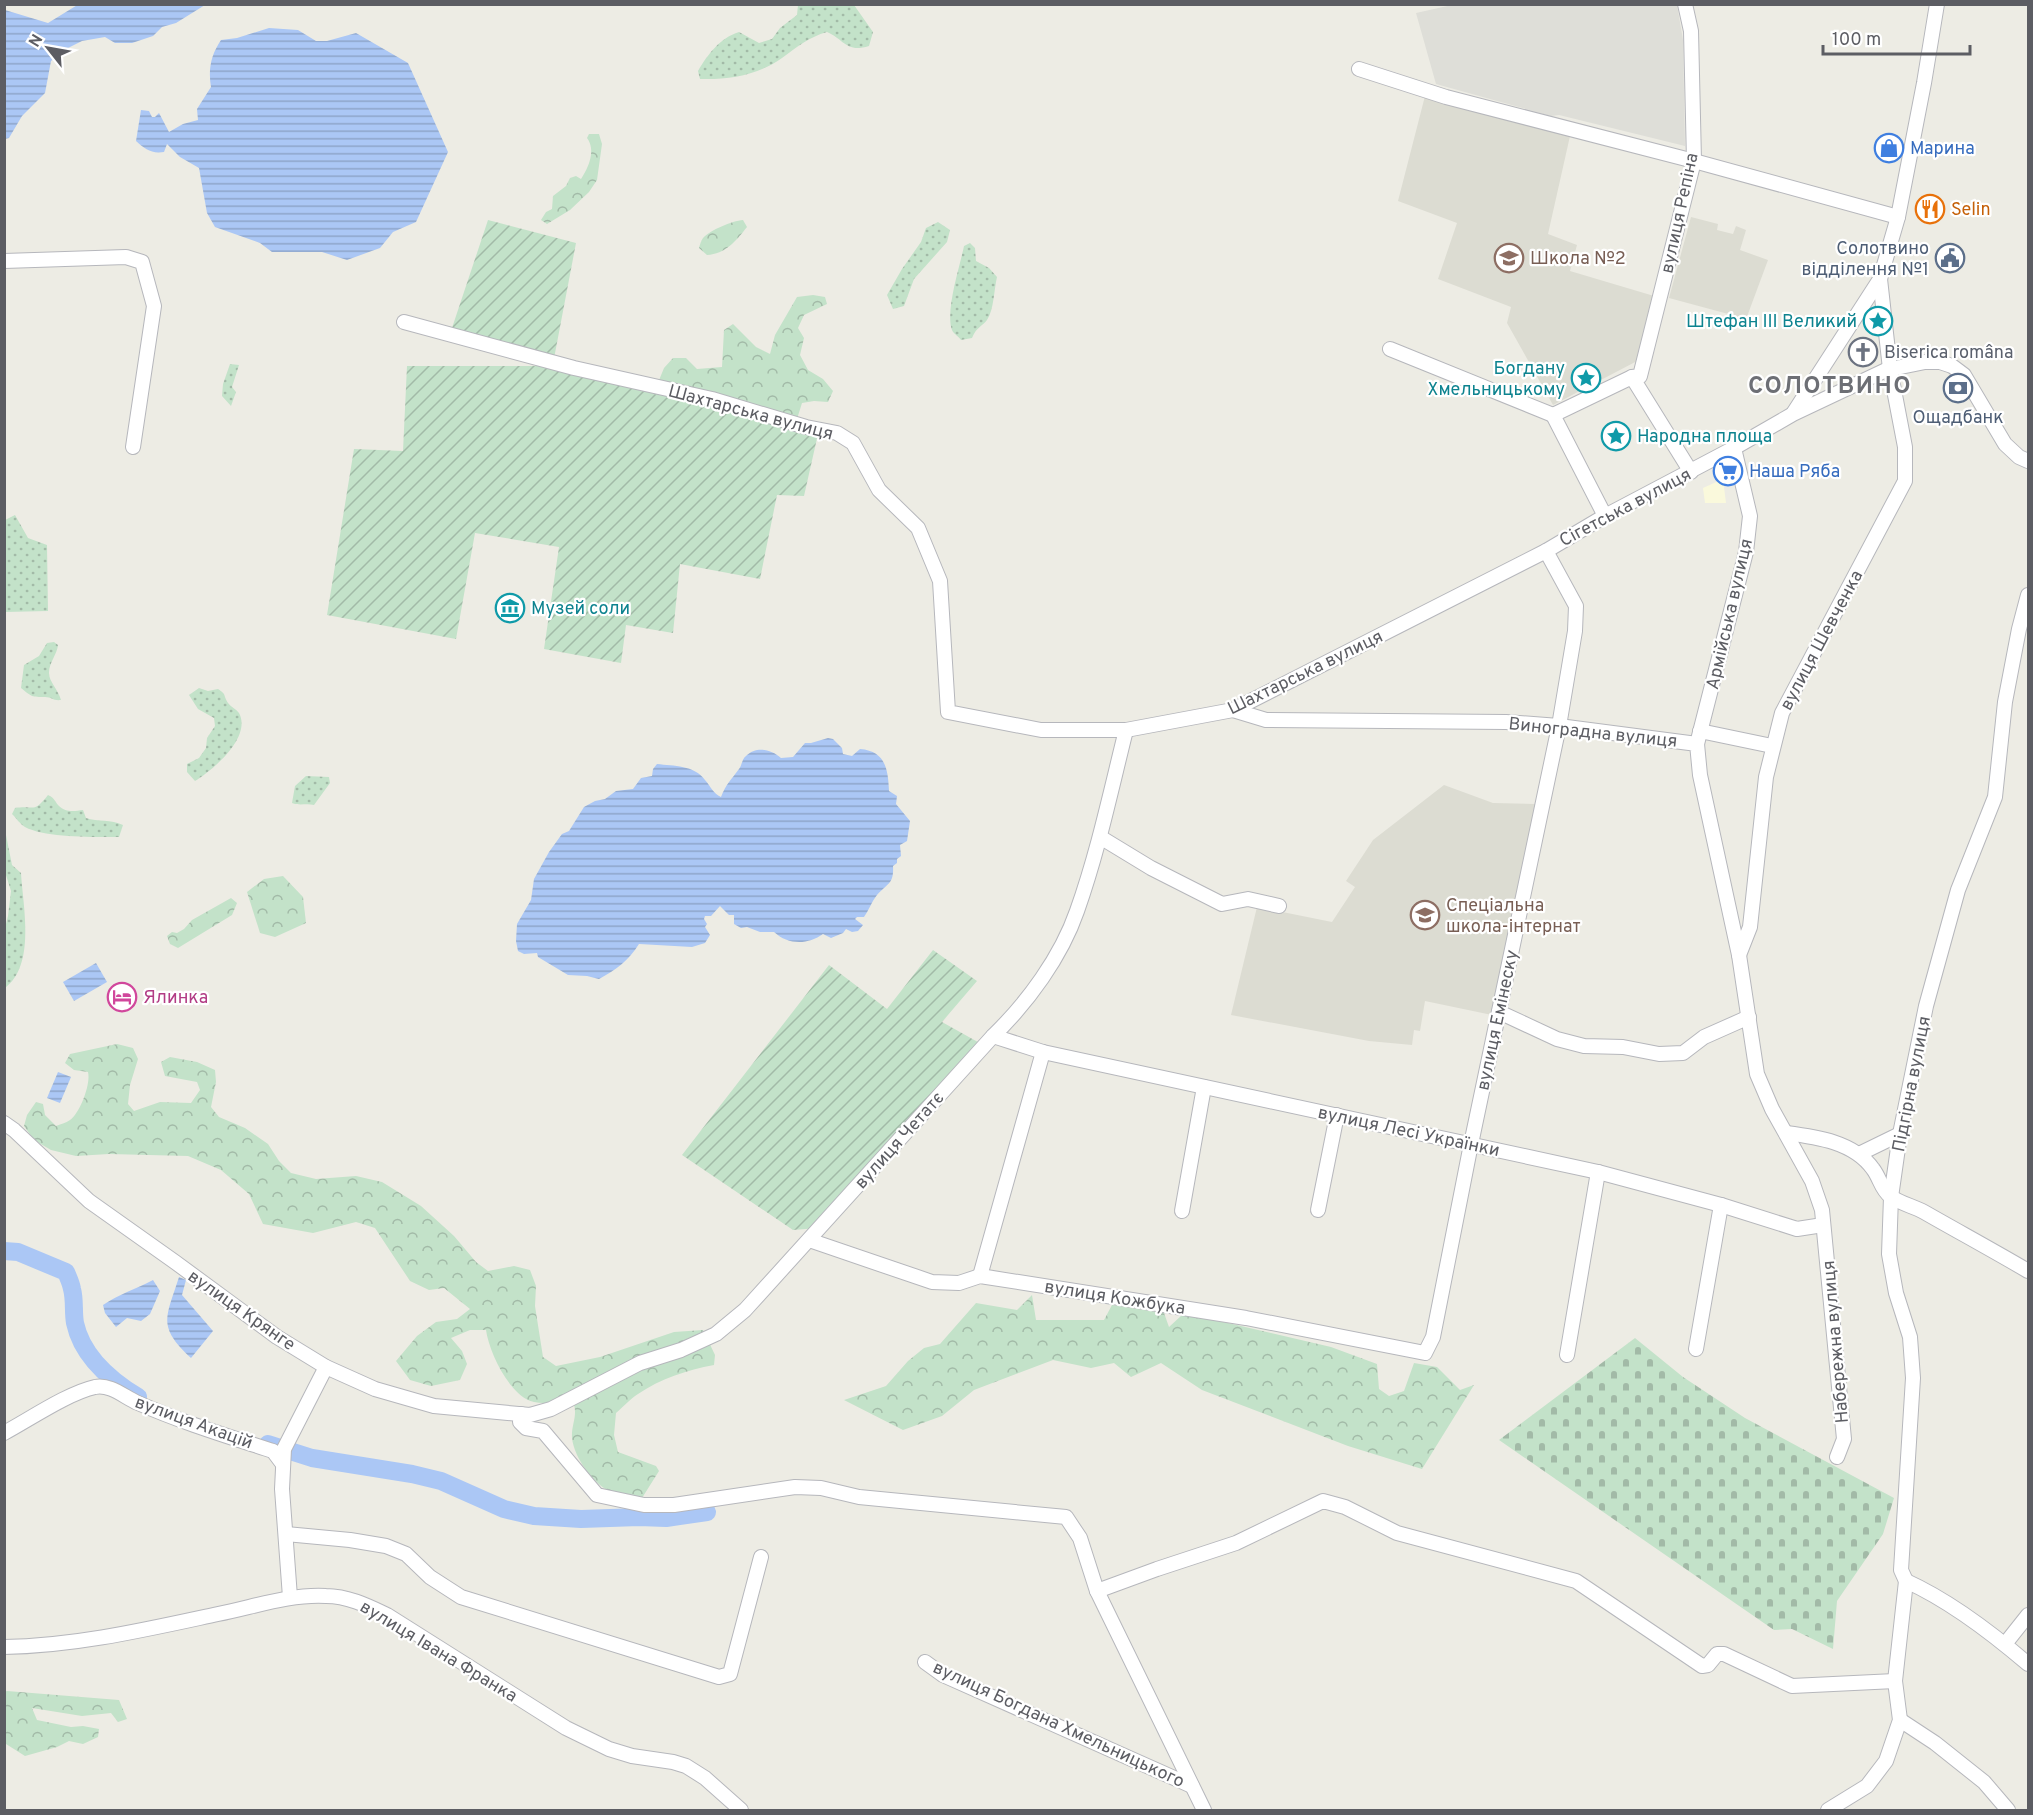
<svg xmlns="http://www.w3.org/2000/svg" width="2033" height="1815" font-family="Overpass,sans-serif">
<style>
.commercial{fill:#faf9dc}
.industrial{fill:#deded8}
.education{fill:#dcdcd2}
.grass{fill:url(#grass-dots)}
.forest{fill:url(#forest-crowns)}
.cemetery{fill:url(#cemetery-stones)}
.garden{fill:url(#garden-furrows)}
.water{fill:url(#water-rules)}
.lines{fill:none;stroke-linecap:round;stroke-linejoin:round}
.river{stroke:#abc7f5;stroke-width:18}
.minor-casing{stroke:#b6b7bc;stroke-width:16}
.minor{stroke:#fff;stroke-width:14}
.labels{text-anchor:middle;stroke-width:4.5;stroke-linejoin:round;paint-order:stroke}
.shop-label{font-size:18px;fill:#366cbe;stroke:#fff;text-anchor:start}
.food-label{font-size:18px;fill:#c56008;stroke:#fff;text-anchor:start}
.street-label{font-size:18px;fill:#5c5d63;stroke:#fff}
.service-label{font-size:18px;fill:#4e5e75;stroke:#fff;text-anchor:end}
.education-label{font-size:18px;fill:#785e54;stroke:#fff;text-anchor:start}
.culture-label{font-size:18px;fill:#0d838f;stroke:#fff;text-anchor:end}
.worship-label{font-size:18px;fill:#5b616d;stroke:#fff;text-anchor:start}
.hotel-label{font-size:18px;fill:#b23c85;stroke:#fff;text-anchor:start}
.district-label{font-size:24px;font-weight:bold;letter-spacing:1.5px;fill:#6d6f75;stroke:#fff}
</style>
<defs>
<pattern id="grass-dots" width="8" height="8" patternUnits="userSpaceOnUse" patternTransform="scale(1.5)"><rect width="8" height="8" fill="#c3e2c9"/><path d="M2 2h.1M6 6h.1" fill="none" stroke="#a2baa7" stroke-width="1.8" stroke-linecap="round"/></pattern>
<pattern id="forest-crowns" width="20" height="18" patternUnits="userSpaceOnUse" patternTransform="scale(1.5)"><rect width="20" height="18" fill="#c3e2c9"/><path d="M2 6a3 3 0 1 1 6 0M12 15a3 3 0 1 1 6 0" fill="none" stroke="#a2baa7"/></pattern>
<pattern id="cemetery-stones" width="16" height="16" patternUnits="userSpaceOnUse" patternTransform="scale(1.5)"><rect width="16" height="16" fill="#c3e2c9"/><path d="M2 7V4a2 2 0 0 1 4 0v3zM10 15v-3a2 2 0 0 1 4 0v3z" fill="#a2baa7"/></pattern>
<pattern id="garden-furrows" width="10" height="10" patternUnits="userSpaceOnUse" patternTransform="scale(1.5)"><rect width="10" height="10" fill="#c3e2c9"/><path d="M-1 1l2-2M0 10L10 0M9 11l2-2" fill="none" stroke="#a2baa7"/></pattern>
<pattern id="water-rules" width="6" height="5" patternUnits="userSpaceOnUse" patternTransform="scale(1.5)"><rect width="6" height="5" fill="#abc7f5"/><path d="M0 2.5h6" fill="none" stroke="#8ea5ca"/></pattern>
</defs>
<rect width="100%" height="100%" fill="#edece4"/>
<polygon class="commercial" points="1723,479 1726,503 1705,503 1703,488"/>
<polygon class="industrial" points="1452,5 1677,5 1683,40 1685,146 1559,115 1551,116 1436,84 1416,13"/>
<g class="education">
<polygon points="1425,96 1570,136 1548,234 1577,245 1570,271 1654,296 1639,360 1553,405 1507,323 1511,307 1438,279 1457,223 1398,201"/>
<polygon points="1691,217 1718,224 1717,230 1733,234 1736,226 1746,230 1740,250 1768,260 1745,322 1732,315 1669,298"/>
<polygon points="1444,785 1493,803 1535,804 1492,1015 1425,1001 1420,1031 1414,1030 1412,1045 1369,1041 1231,1015 1257,907 1332,922 1355,887 1346,881 1373,840"/>
</g>
<g class="grass">
<path d="M 798,5 L 854,5 L 873,32 L 869,46 C 846,53 845,40 827,32 C 809,37 797,47 782,58 C 758,75 729,80 700,79 L 698,71 C 708,54 720,38 739,32 L 759,43 L 772,39 L 780,28 L 797,15 Z"/>
<polygon points="938,222 950,230 947,242 914,279 904,306 893,309 887,295 902,269 921,242 926,228"/>
<path d="M 970,243 L 975,248 L 976,261 L 989,268 L 997,277 C 994,289 994,310 987,320 C 982,327 977,326 972,338 L 961,340 C 959,337 953,333 952,330 C 945,311 960,266 964,246 Z"/>
<polygon points="230,364 239,365 232,387 236,392 231,406 222,396 223,384"/>
<polygon points="15,515 28,538 47,545 48,611 5,612 5,520"/>
<path d="M 54,642 L 58,645 C 57,655 49,662 49,673 C 49,682 58,689 61,700 C 53,701 52,697 45,697 C 32,697 32,697 21,688 L 24,665 L 39,656 L 47,643 Z"/>
<path d="M 199,688 L 208,691 L 218,689 C 227,695 223,695 228,703 C 231,707 236,709 239,713 C 252,737 213,770 195,781 L 187,772 L 187,764 L 199,758 L 206,748 L 207,738 L 215,726 L 214,718 L 198,709 L 189,695 Z"/>
<path d="M 306,776 L 329,777 L 330,783 L 314,805 C 306,803 300,806 292,803 L 295,786 Z"/>
<path d="M 48,795 C 55,798 54,801 59,806 C 66,813 75,811 83,810 L 86,818 C 98,822 111,819 123,825 L 119,837 C 96,837 45,838 25,827 C 20,824 16,818 12,814 L 15,808 C 35,805 33,814 48,795 Z"/>
<path d="M 4,825 L 12,865 L 21,873 C 23,907 36,965 5,988 L 5,928 L 8,916 L 11,891 L 5,872 Z"/>
</g>
<g class="forest">
<path d="M 589,134 L 599,134 L 602,144 L 597,180 L 589,192 L 570,210 L 547,224 L 541,220 L 546,212 L 552,209 L 553,196 L 566,186 L 570,178 L 576,176 L 581,179 C 589,167 596,150 587,138 Z"/>
<path d="M 743,220 L 747,227 C 736,241 725,254 707,255 L 699,248 C 700,244 701,241 703,238 C 710,230 732,221 743,220 Z"/>
<polygon points="813,295 825,297 827,304 804,315 798,328 804,338 800,355 808,370 823,379 833,391 828,402 814,401 802,403 797,419 747,406 736,436 683,426 609,379 655,390 664,368 673,358 686,358 697,369 722,367 724,330 733,324 756,347 770,354 775,335 797,297"/>
<polygon points="283,876 303,897 306,923 275,937 260,933 247,892 264,879"/>
<polygon points="231,898 237,903 232,915 178,948 170,944 167,936 172,932 177,933 184,929 192,920"/>
<path d="M 117,1044 L 133,1048 L 138,1059 L 130,1085 L 128,1104 L 134,1111 L 160,1102 L 191,1103 L 200,1090 L 197,1082 L 165,1076 L 161,1062 L 170,1057 L 197,1062 L 215,1070 L 216,1082 L 211,1107 L 219,1117 L 245,1128 L 268,1144 L 279,1161 L 291,1173 L 316,1179 L 356,1176 L 382,1182 L 421,1206 L 454,1236 L 476,1262 L 488,1271 L 514,1266 L 530,1270 L 536,1286 L 535,1306 L 543,1357 L 556,1366 L 600,1357 L 674,1332 L 703,1330 L 715,1355 L 714,1365 C 687,1370 660,1379 638,1394 C 630,1399 623,1407 616,1413 L 614,1435 L 618,1452 L 656,1466 L 659,1471 L 642,1498 C 633,1497 623,1496 614,1493 C 595,1487 574,1458 572,1438 C 571,1422 580,1414 571,1397 C 559,1401 547,1405 534,1402 C 510,1397 489,1352 486,1330 L 470,1330 L 451,1338 L 462,1351 L 467,1364 L 460,1380 L 431,1386 L 410,1380 L 396,1361 L 417,1336 L 436,1322 L 457,1319 L 470,1309 L 444,1288 L 429,1290 L 410,1281 L 375,1228 L 356,1222 L 313,1233 L 263,1224 L 249,1194 L 221,1170 L 188,1156 L 109,1154 L 76,1156 L 51,1150 L 34,1140 L 24,1126 L 27,1115 L 36,1102 L 43,1104 L 45,1115 L 56,1126 C 60,1124 66,1123 70,1120 C 80,1113 91,1084 88,1072 L 74,1070 L 65,1063 L 70,1054 Z"/>
<polygon points="1032,1295 1036,1320 1104,1320 1112,1305 1164,1313 1169,1327 1182,1315 1211,1319 1331,1347 1377,1364 1379,1389 1389,1396 1404,1391 1414,1363 1437,1367 1460,1390 1474,1385 1422,1469 1348,1446 1202,1390 1161,1363 1131,1377 1114,1363 1091,1368 1053,1360 974,1390 942,1416 903,1430 844,1400 886,1386 908,1361 924,1348 940,1344 976,1303 1017,1310"/>
<polygon points="7,1691 119,1700 127,1719 118,1722 111,1713 82,1716 32,1708 37,1720 71,1727 83,1726 99,1729 98,1737 83,1744 69,1741 57,1747 25,1756 6,1744 5,1741 4,1692"/>
</g>
<polygon class="cemetery" points="1635,1338 1683,1377 1745,1418 1894,1498 1883,1534 1837,1601 1833,1649 1792,1629 1774,1630 1499,1440"/>
<g class="garden">
<polygon points="488,220 576,243 552,369 818,434 804,496 777,495 760,579 680,564 673,633 626,625 621,663 544,649 559,547 475,533 456,639 327,615 354,449 403,451 407,366 541,366 451,331"/>
<polygon points="933,950 977,981 942,1022 985,1046 818,1228 793,1230 682,1155 829,965 887,1009"/>
</g>
<g class="water">
<polygon points="79,4 205,5 176,23 162,27 153,36 132,43 115,43 105,37 82,41 66,49 51,61 45,93 22,116 9,138 5,139 5,10 48,23"/>
<path d="M 269,28 L 298,30 L 316,41 L 327,41 L 356,33 L 408,63 L 448,152 L 416,222 L 393,232 L 380,248 L 347,260 L 322,252 L 272,252 L 260,243 L 215,227 L 207,213 L 199,168 L 180,157 L 167,144 L 164,152 C 151,154 145,149 136,141 L 141,110 L 149,111 L 152,117 L 155,117 L 159,113 L 169,132 L 183,124 L 198,120 L 197,109 L 211,87 C 208,69 211,55 221,40 L 237,38 Z"/>
<path d="M 828,738 L 833,739 L 842,748 L 843,754 L 852,756 L 860,749 C 886,751 888,770 889,791 L 897,796 L 896,804 L 910,821 L 907,841 L 900,845 L 901,856 L 897,859 L 897,863 L 893,866 C 894,884 888,883 877,895 C 872,901 869,910 864,917 L 857,917 L 855,919 L 863,925 L 858,931 L 852,932 L 846,929 L 843,933 L 831,938 L 823,934 C 808,945 788,945 774,932 L 760,932 L 747,927 L 741,928 L 734,924 L 734,915 L 729,915 L 720,906 L 711,916 L 705,916 L 704,919 L 707,924 L 705,927 L 710,935 L 705,943 L 692,947 L 639,944 C 629,960 616,970 599,979 L 587,976 L 568,975 L 538,957 L 537,953 L 524,954 L 518,951 L 516,941 L 517,924 L 531,900 L 534,879 L 549,852 L 562,834 L 569,831 L 584,807 L 595,801 L 605,799 L 616,791 L 633,789 L 641,778 L 652,776 L 653,769 L 657,764 C 674,766 694,765 705,780 C 711,787 713,793 721,797 C 726,784 731,780 739,769 C 742,765 742,759 746,756 C 756,746 771,749 781,758 L 793,757 L 805,743 L 811,743 Z"/>
<polygon points="96,963 107,982 74,1001 63,982"/>
<polygon points="58,1072 71,1077 60,1103 47,1098"/>
<path d="M 179,1277 L 186,1280 L 182,1295 L 213,1331 L 191,1358 C 157,1326 166,1318 179,1277 Z"/>
<path d="M 153,1280 L 160,1291 L 150,1314 L 141,1321 L 127,1318 L 116,1327 L 105,1313 L 103,1305 C 119,1294 136,1289 153,1280 Z"/>
</g>
<g class="lines">
<g class="river">
<path d="M 4,1251 L 18,1252 L 66,1272 C 68,1277 71,1283 72,1289 C 75,1300 73,1312 75,1323 C 82,1356 110,1380 138,1397"/>
<polyline points="268,1444 312,1458 412,1474 441,1481 504,1509 534,1516 581,1519 639,1517 666,1518 707,1512"/>
</g>
<g class="minor-casing">
<g id="minor">
<polyline points="1359,69 1446,97 1694,161 1898,217"/>
<polyline points="4,261 126,257 142,262 154,306 133,447"/>
<polyline points="404,322 574,368 712,399 806,427 837,433 853,443 879,490 918,528 940,581 948,712 1041,730 1126,730 1233,710 1546,551 1605,516 1734,448 1793,414 1886,370 1925,362 1940,362 1952,366 1964,375 2005,444 2019,457 2028,461"/>
<polyline points="1390,349 1553,415"/>
<polyline points="1632,377 1640,376 1694,161 1691,31 1685,4"/>
<polyline points="1794,412 1880,279 1898,217 1924,83 1937,4"/>
<polyline points="1605,516 1553,415 1632,377 1691,472"/>
<polyline points="1233,710 1266,720 1506,722 1559,726 1697,744 1700,775 1739,955 1757,1074 1772,1109 1812,1181 1822,1210 1844,1439 1837,1457"/>
<polyline points="1700,731 1772,746"/>
<polyline points="1697,744 1746,552 1750,516 1734,448"/>
<polyline points="1100,837 1151,868 1222,904 1248,899 1279,906"/>
<polyline points="1739,955 1750,927 1766,777 1782,713 1905,481 1905,447 1890,369 1880,279"/>
<polyline points="1499,1012 1557,1039 1584,1046 1623,1047 1659,1054 1683,1053 1704,1037 1749,1017"/>
<polyline points="993,1036 1043,1052 1598,1172 1721,1205 1797,1229 1823,1225"/>
<path d="M 4,1123 L 14,1130 L 89,1201 L 175,1262 L 277,1337 L 326,1367 L 375,1389 L 434,1406 L 530,1415 L 551,1409 L 640,1363 L 681,1350 L 716,1334 L 745,1310 L 993,1036 C 1028,1002 1061,957 1077,911 C 1098,852 1111,790 1126,730"/>
<path d="M 1786,1133 C 1817,1137 1854,1142 1873,1169 C 1880,1178 1881,1189 1890,1196 C 1899,1203 1913,1206 1924,1212 C 1959,1232 1994,1251 2028,1271"/>
<polyline points="1859,1154 1900,1134"/>
<polyline points="1318,1210 1337,1115"/>
<polyline points="1182,1211 1204,1087"/>
<polyline points="809,1240 932,1282 959,1283 980,1276 1246,1318 1425,1353 1433,1337 1471,1144 1559,726 1575,631 1576,606 1546,551"/>
<polyline points="980,1276 1043,1052"/>
<polyline points="1696,1349 1721,1205"/>
<polyline points="1567,1355 1598,1172"/>
<polyline points="521,1414 520,1422 526,1428 543,1431 597,1495 644,1505 674,1505 795,1487 821,1488 859,1497 1066,1517 1080,1538 1097,1591 1204,1810"/>
<path d="M 4,1433 C 30,1419 68,1393 95,1387 C 111,1384 124,1397 138,1403 C 181,1422 227,1436 273,1451 L 282,1463"/>
<polyline points="286,1534 350,1540 386,1546 406,1554 430,1577 461,1597 719,1677 730,1674 761,1557"/>
<polyline points="1906,1581 1901,1570 1913,1378 1910,1337 1896,1293 1889,1254 1891,1197 1900,1134 1926,1006 1958,890 1995,797 2005,702 2019,629 2028,595"/>
<path d="M 1906,1581 C 1948,1600 1993,1634 2028,1664"/>
<polyline points="1097,1591 1157,1569 1236,1543 1323,1501 1345,1507 1397,1533 1576,1581 1702,1666 1708,1665 1717,1654 1724,1654 1792,1686 1895,1681"/>
<polyline points="290,1597 282,1489 284,1449 326,1367"/>
<polyline points="2005,1644 2028,1615"/>
<path d="M 4,1647 C 76,1646 148,1629 218,1614 C 254,1607 289,1594 326,1596 C 348,1596 368,1606 387,1615 L 566,1728 L 609,1749 L 632,1756 L 673,1762 L 686,1766 L 705,1778 L 741,1810"/>
<polyline points="925,1662 943,1675 1192,1786"/>
<polyline points="1900,1720 1935,1743 1984,1782 2008,1810"/>
<polyline points="1828,1810 1867,1786 1886,1761 1900,1720 1895,1681 1906,1581"/>
</g>
</g>
<use href="#minor" class="minor"/>
</g>
<defs>
<g id="shop-ring" transform="scale(1.5)"><circle r="9.5" fill="#fff" stroke="#3f7fe0" stroke-width="1.5"/><path d="M-5-2.5h2.3a2.7 3.5 0 0 1 5.4 0H5L5.5 6h-11ZM-1.5-2.5h3a1.5 2.3 0 0 0-3 0Z" fill="#3f7fe0"/></g>
<g id="restaurant-ring" transform="scale(1.5)"><circle r="9.5" fill="#fff" stroke="#e8710a" stroke-width="1.5"/><path d="M-5-6h1v4h1v-4h1v4h1v-4h1v5L-1.5 .5V6h-2V.5L-5-1ZM5-6V6H3V1.5H1.5Q1.5-4 5-6Z" fill="#e8710a"/></g>
<g id="school-ring" transform="scale(1.5)"><circle r="9.5" fill="#fff" stroke="#8d6e63" stroke-width="1.5"/><path d="M0-5L7-2L0 1L-7-2ZM-4 1L0 2.5L4 1V4Q0 6-4 4Z" fill="#8d6e63"/></g>
<g id="civic-ring" transform="scale(1.5)"><circle r="9.5" fill="#fff" stroke="#5c6f8a" stroke-width="1.5"/><path d="M-.6-6.5H3V-4.5H.6V-3L4-1V1h2V6H-6V1h2V-1L-.6-3ZM-1.2 2.5V6h2.4V2.5Z" fill="#5c6f8a"/></g>
<g id="sight-ring" transform="scale(1.5)"><circle r="9.5" fill="#fff" stroke="#0f9aa8" stroke-width="1.5"/><path d="M0-6L1.8-2.2L6-1.7L2.9 1.2L3.7 5.4L0 3.3L-3.7 5.4L-2.9 1.2L-6-1.7L-1.8-2.2Z" fill="#0f9aa8"/></g>
<g id="church-ring" transform="scale(1.5)"><circle r="9.5" fill="#fff" stroke="#6b7280" stroke-width="1.5"/><path d="M-1.2-6h2.4v3.5h3.3v2.4h-3.3V6h-2.4V-.1h-3.3v-2.4h3.3Z" fill="#6b7280"/></g>
<g id="bank-ring" transform="scale(1.5)"><circle r="9.5" fill="#fff" stroke="#5c6f8a" stroke-width="1.5"/><path d="M-6-4H6V4H-6ZM0-2.3a2.3 2.3 0 1 0 0 4.6a2.3 2.3 0 1 0 0-4.6Z" fill="#5c6f8a"/></g>
<g id="supermarket-ring" transform="scale(1.5)"><circle r="9.5" fill="#fff" stroke="#3f7fe0" stroke-width="1.5"/><path d="M-6-5.5h2.5l.6 2H6L4.5 2H-2.5L-4.4-4H-6ZM-1.5 3.2a1.3 1.3 0 1 0 .1 0ZM3 3.2a1.3 1.3 0 1 0 .1 0Z" fill="#3f7fe0"/></g>
<g id="museum-ring" transform="scale(1.5)"><circle r="9.5" fill="#fff" stroke="#0f9aa8" stroke-width="1.5"/><path d="M0-6L6-3V-2H-6V-3ZM-5-1h2V3h-2ZM-1-1h2V3h-2ZM3-1h2V3H3ZM-6 4H6V6H-6Z" fill="#0f9aa8"/></g>
<g id="hotel-ring" transform="scale(1.5)"><circle r="9.5" fill="#fff" stroke="#d1479c" stroke-width="1.5"/><path d="M-6-4.5h1.5V1H6V5H4.5V3h-9V5H-6ZM-4 0a1.8 1.8 0 1 1 3.6 0ZM.5 0V-2.5h3Q6-2.5 6 0Z" fill="#d1479c"/></g>
</defs>
<g fill-rule="evenodd">
<use href="#shop-ring" x="1889" y="148"/>
<use href="#restaurant-ring" x="1930" y="209"/>
<use href="#school-ring" x="1509" y="258"/>
<use href="#civic-ring" x="1950" y="258"/>
<use href="#sight-ring" x="1878" y="321"/>
<use href="#church-ring" x="1863" y="352"/>
<use href="#sight-ring" x="1586" y="378"/>
<use href="#bank-ring" x="1958" y="388"/>
<use href="#sight-ring" x="1616" y="436"/>
<use href="#supermarket-ring" x="1728" y="471"/>
<use href="#museum-ring" x="510" y="608"/>
<use href="#school-ring" x="1425" y="915"/>
<use href="#hotel-ring" x="122" y="997"/>
</g>
<g class="labels">
<g class="shop-label">
<text x="1910" y="154">Марина</text>
<text x="1749" y="477">Наша Ряба</text>
</g>
<g class="food-label">
<text x="1951" y="215">Selin</text>
</g>
<g class="street-label">
<text transform="translate(1679 213) rotate(-78)" y="6">вулиця Репіна</text>
<text transform="translate(751 412) rotate(15)" y="6">Шахтарська вулиця</text>
<text transform="translate(1625 507) rotate(-28)" y="6">Сігетська вулиця</text>
<text transform="translate(1729 614) rotate(-77)" y="6">Армійська вулиця</text>
<text transform="translate(1821 640) rotate(-62)" y="6">вулиця Шевченка</text>
<text transform="translate(1305 672) rotate(-26)" y="6">Шахтарська вулиця</text>
<text transform="translate(1593 732) rotate(6)" y="6">Виноградна вулиця</text>
<text transform="translate(1497 1020) rotate(-78)" y="6">вулиця Емінеску</text>
<text transform="translate(1911 1084) rotate(-79)" y="6">Підгірна вулиця</text>
<text transform="translate(1409 1131) rotate(12)" y="6">вулиця Лесі Українки</text>
<text transform="translate(899 1140) rotate(-48)" y="6">вулиця Четатє</text>
<text transform="translate(1115 1297) rotate(9)" y="6">вулиця Кожбука</text>
<text transform="translate(242 1310) rotate(35)" y="6">вулиця Крянге</text>
<text transform="translate(1835 1342) rotate(-95)" y="6">Набережна вулиця</text>
<text transform="translate(194 1422) rotate(20)" y="6">вулиця Акацій</text>
<text transform="translate(439 1651) rotate(31)" y="6">вулиця Івана Франка</text>
<text transform="translate(1059 1724) rotate(25)" y="6">вулиця Богдана Хмельницького</text>
</g>
<g class="service-label">
<text x="1929" y="254">Солотвино<tspan x="1929" dy="21">відділення №1</tspan></text>
<text x="1958" y="423" text-anchor="middle">Ощадбанк</text>
</g>
<g class="education-label">
<text x="1530" y="264">Школа №2</text>
<text x="1446" y="911">Спеціальна<tspan x="1446" dy="21">школа-інтернат</tspan></text>
</g>
<g class="culture-label">
<text x="1857" y="327">Штефан III Великий</text>
<text x="1565" y="374">Богдану<tspan x="1565" dy="21">Хмельницькому</tspan></text>
<text x="1637" y="442" text-anchor="start">Народна площа</text>
<text x="531" y="614" text-anchor="start">Музей соли</text>
</g>
<g class="worship-label">
<text x="1884" y="358">Biserica româna</text>
</g>
<g class="hotel-label">
<text x="143" y="1003">Ялинка</text>
</g>
<g class="district-label">
<text x="1830" y="393">СОЛОТВИНО</text>
</g>
</g>
<rect width="2033" height="1815" fill="none" stroke="#5c5d63" stroke-width="12"/>
<g transform="translate(48 48) rotate(301)" stroke="#ffffff" stroke-width="4.5" paint-order="stroke">
<path d="M0-4.5L10 22L0 15L-10 22Z" fill="#5c5d63"/>
<text y="-9" font-size="16" font-weight="bold" text-anchor="middle" fill="#5c5d63">N</text>
</g>
<path d="M1823 45v9h147v-9" fill="none" stroke="#5c5d63" stroke-width="3"/>
<text x="1832" y="45" font-size="18" fill="#5c5d63" stroke="#ffffff" stroke-width="4.5" paint-order="stroke">100 m</text>
</svg>
